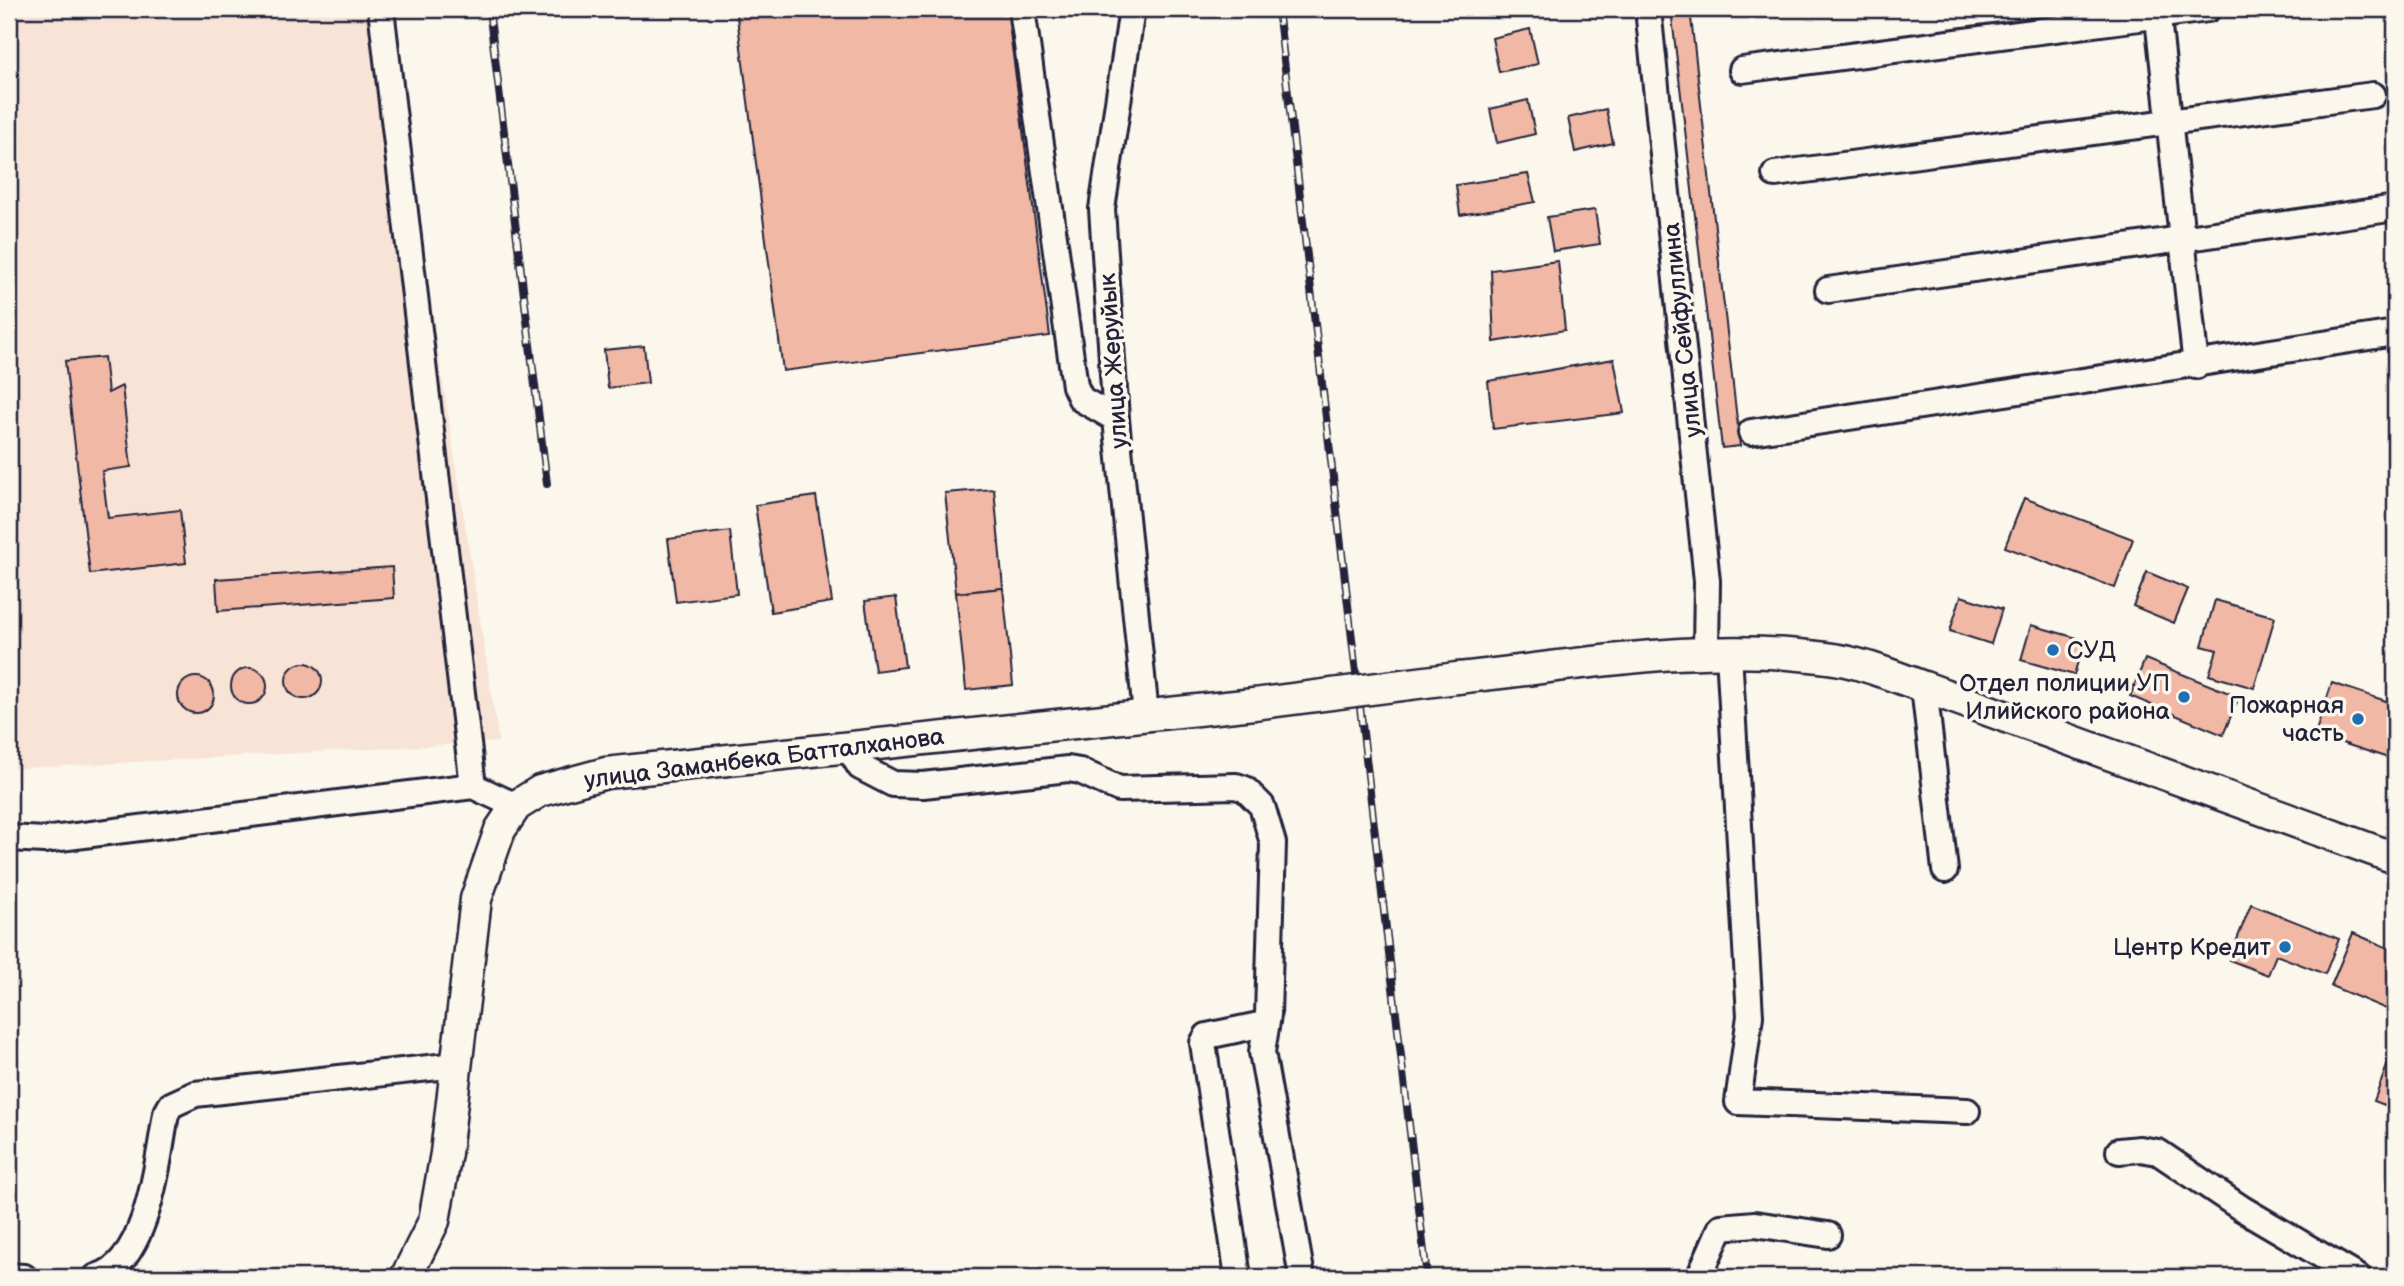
<svg xmlns="http://www.w3.org/2000/svg" width="2404" height="1286" font-family="'Balsamiq Sans',sans-serif">
<style>
.built{fill:#f8e4d7}
.building{fill:#f0b8a5;stroke:#22223b;stroke-width:2}
.lines{fill:none;stroke-linecap:round;stroke-linejoin:round}
.minor-casing{stroke:#22223b;stroke-width:30}
.major-casing{stroke:#22223b;stroke-width:35}
.minor{stroke:#fbf7ec;stroke-width:24}
.major{stroke:#fbf7ec;stroke-width:30}
.rail-casing{stroke:#22223b;stroke-width:8}
.rail{stroke:#fbf7ec;stroke-width:5;stroke-dasharray:16;stroke-linecap:butt}
.major-bridge-casing{stroke:#22223b;stroke-width:35;stroke-linecap:butt}
.major-bridge{stroke:#fbf7ec;stroke-width:30}
.poi-dot{fill:#1f6fb2;stroke:#fbf7ec;stroke-width:2.5}
.labels{text-anchor:middle;stroke-width:7;stroke-linejoin:round;paint-order:stroke}
.street-label{font-size:24px;fill:#22223b;stroke:#fbf7ec}
.poi-label{font-size:24px;fill:#22223b;stroke:#fbf7ec;text-anchor:end}
</style>
<rect width="100%" height="100%" fill="#fbf7ec"/>
<filter id="ink" filterUnits="userSpaceOnUse"><feTurbulence type="fractalNoise" baseFrequency=".0143" numOctaves="2"/><feDisplacementMap in="SourceGraphic" scale="14" xChannelSelector="R" yChannelSelector="G"/><feConvolveMatrix kernelMatrix="1 2 1 2 8 2 1 2 1" color-interpolation-filters="sRGB"/></filter>
<g filter="url(#ink)">
<polygon class="built" points="9,9 385,9 499,742 9,769"/>
<g class="building">
<polygon points="736,9 1007,9 1050,336 783,371"/>
<polygon points="1671,9 1690,9 1740,446 1722,448"/>
<polygon points="1530,29 1538,64 1499,72 1492,38"/>
<polygon points="1528,100 1535,134 1497,143 1490,109"/>
<polygon points="1606,109 1613,143 1575,152 1568,118"/>
<polygon points="1528,174 1535,202 1460,215 1456,185"/>
<polygon points="1595,210 1600,244 1553,251 1547,217"/>
<polygon points="1558,261 1565,330 1494,342 1491,270"/>
<polygon points="644,346 648,383 608,388 604,350"/>
<polygon points="104,357 108,393 122,386 131,467 102,471 108,518 180,510 186,563 90,574 65,361"/>
<polygon points="1614,359 1624,413 1493,429 1488,381"/>
<polygon points="994,489 1003,588 956,593 945,493"/>
<polygon points="816,496 832,602 771,612 755,505"/>
<polygon points="2024,498 2133,539 2115,588 2005,547"/>
<polygon points="730,531 737,594 676,602 668,539"/>
<polygon points="392,567 394,598 218,611 216,579"/>
<polygon points="2147,572 2188,589 2174,623 2133,606"/>
<polygon points="1003,588 1013,685 966,690 956,593"/>
<polygon points="1961,596 2002,609 1991,644 1950,631"/>
<polygon points="896,597 905,667 875,671 865,601"/>
<polygon points="2215,600 2275,617 2254,688 2209,675 2217,650 2202,646"/>
<polygon points="2031,625 2084,640 2074,675 2021,660"/>
<polygon points="2145,659 2239,697 2223,735 2130,696"/>
<circle cx="304" cy="681" r="18"/>
<circle cx="249" cy="686" r="18"/>
<circle cx="196" cy="695" r="18"/>
<polygon points="2332,683 2395,704 2395,747 2391,759 2315,734"/>
<polygon points="2251,904 2339,939 2325,974 2276,955 2268,975 2229,960"/>
<polygon points="2353,933 2395,951 2395,986 2386,1009 2331,986"/>
<polygon points="2395,1044 2395,1109 2374,1101"/>
</g>
<g class="lines">
<g class="minor-casing">
<g id="minor">
<polyline points="381,9 473,786"/>
<polyline points="1022,9 1075,386 1081,399 1116,419"/>
<polyline points="1132,9 1102,209 1116,419 1146,715"/>
<polyline points="1648,9 1707,581 1706,651"/>
<polyline points="2157,9 2196,366"/>
<polyline points="1742,70 2208,9"/>
<polyline points="1775,174 2373,95"/>
<polyline points="1828,290 2389,209"/>
<polyline points="1751,432 2395,333"/>
<polyline points="1729,653 1750,1016 1738,1102 1967,1111"/>
<polyline points="1924,687 1945,870"/>
<polyline points="848,747 860,767 893,784 923,785 1068,769 1080,771 1119,789 1236,786 1245,789 1262,806 1273,843 1268,1015 1262,1052 1302,1277"/>
<polyline points="9,838 44,840 473,786 516,806"/>
<polyline points="2119,1151 2140,1149 2158,1152 2241,1208 2358,1277"/>
<polyline points="9,1276 24,1277"/>
<path d="M 96,1277 C 148,1264 158,1159 166,1114 L 171,1105 L 195,1094 L 456,1065"/>
<polyline points="1238,1277 1203,1043 1207,1036 1264,1024"/>
<polyline points="1699,1277 1721,1227 1755,1224 1828,1235"/>
</g>
</g>
<g class="major-casing">
<g id="major">
<path d="M 1457,678 C 1579,665 1705,641 1827,658 C 1861,662 1893,676 1924,687 L 2395,858"/>
<polyline points="406,1277 434,1221 446,1153 476,899 500,830 516,806 540,791 606,773 1254,704"/>
</g>
</g>
<use href="#minor" class="minor"/>
<use href="#major" class="major"/>
<g class="rail-casing">
<g id="rail">
<polyline points="489,9 547,484"/>
<polyline points="1278,9 1427,1277"/>
</g>
</g>
<use href="#rail" class="rail"/>
<g class="major-bridge-casing">
<polyline id="major-bridge" points="1254,704 1457,678"/>
</g>
<use href="#major-bridge" class="major-bridge"/>
</g>
</g>
<g class="poi-dot">
<circle cx="2053" cy="650" r="7"/>
<circle cx="2184" cy="697" r="7"/>
<circle cx="2358" cy="719" r="7"/>
<circle cx="2285" cy="947" r="7"/>
</g>
<g class="labels">
<g class="street-label">
<text transform="translate(1682 330) rotate(-96)" y="8">улица Сейфуллина</text>
<text transform="translate(1113 361) rotate(-94)" y="8">улица Жеруйык</text>
<text transform="translate(764 758) rotate(-7)" y="8">улица Заманбека Батталханова</text>
</g>
<g class="poi-label">
<text x="2067" y="658" text-anchor="start">СУД</text>
<text x="2170" y="691">Отдел полиции УП<tspan x="2170" dy="28">Илийского района</tspan></text>
<text x="2344" y="713">Пожарная<tspan x="2344" dy="28">часть</tspan></text>
<text x="2271" y="955">Центр Кредит</text>
</g>
</g>
<rect width="2404" height="1286" fill="none" stroke="#fbf7ec" stroke-width="35"/>
<rect x="18" y="18" width="2369" height="1251" fill="none" stroke="#22223b" stroke-width="2.5" filter="url(#ink)"/>
</svg>
